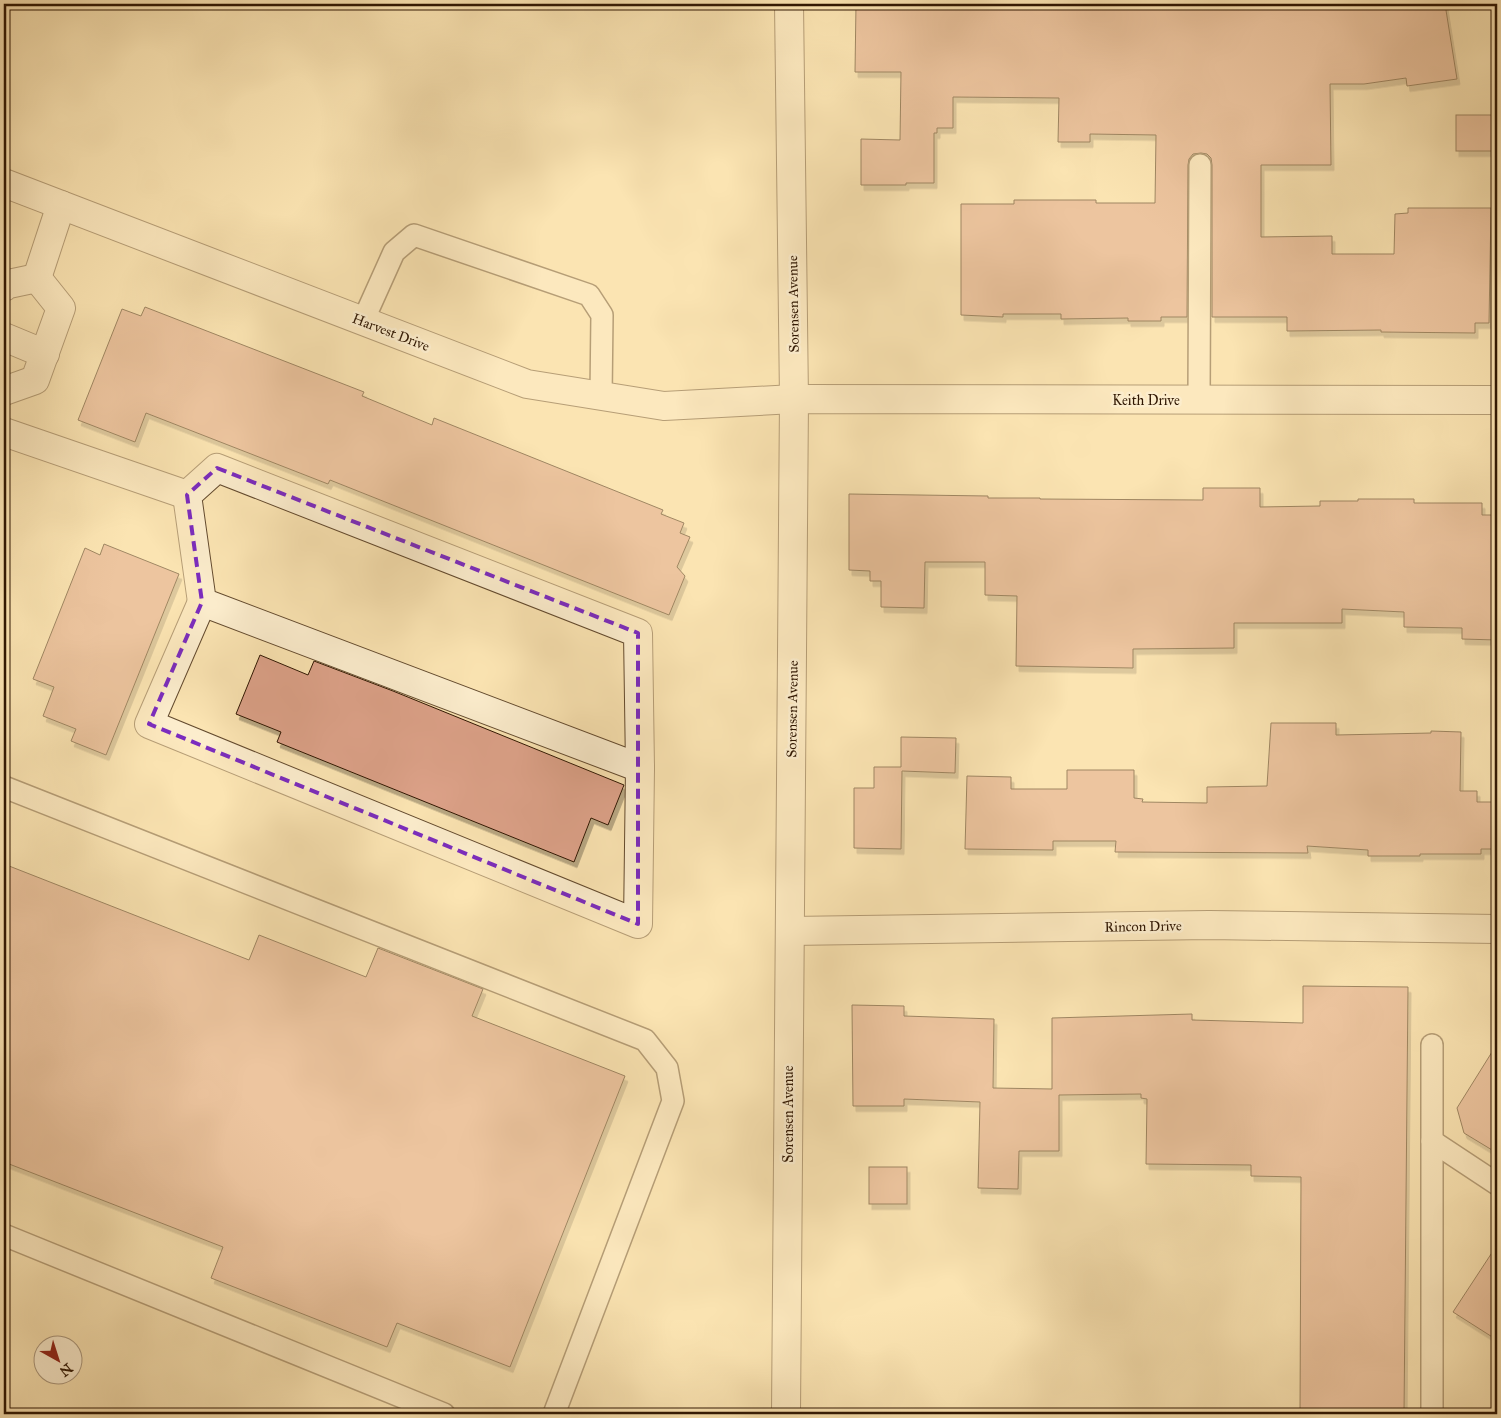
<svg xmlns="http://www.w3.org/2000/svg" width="1501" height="1418" font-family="'IM FELL Great Primer',serif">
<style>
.building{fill:#dca188;stroke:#301702;filter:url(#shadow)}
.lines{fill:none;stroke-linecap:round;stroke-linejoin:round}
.service-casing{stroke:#634a2e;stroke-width:24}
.minor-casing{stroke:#634a2e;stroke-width:30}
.tertiary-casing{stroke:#634a2e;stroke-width:30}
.service{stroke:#fcedcd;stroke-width:21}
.minor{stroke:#fcedcd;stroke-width:28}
.tertiary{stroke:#fcedcd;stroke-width:28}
.marked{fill:none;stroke:#7b2cbf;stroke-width:4;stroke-dasharray:10 6;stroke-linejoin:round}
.labels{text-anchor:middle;stroke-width:5;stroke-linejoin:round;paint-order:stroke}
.street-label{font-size:14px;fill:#301702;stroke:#fcedcd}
</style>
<defs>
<filter id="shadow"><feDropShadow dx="3" dy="5.5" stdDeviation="0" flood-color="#0004"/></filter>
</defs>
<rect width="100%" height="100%" fill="#fbe4b2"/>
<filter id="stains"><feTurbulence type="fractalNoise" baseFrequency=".004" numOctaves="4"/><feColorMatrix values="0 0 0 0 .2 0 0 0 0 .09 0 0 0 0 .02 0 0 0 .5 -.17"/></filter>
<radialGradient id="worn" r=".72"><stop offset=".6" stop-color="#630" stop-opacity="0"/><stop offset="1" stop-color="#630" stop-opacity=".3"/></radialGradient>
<g class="building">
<polygon points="856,4 1445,4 1457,79 1407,86 1406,78 1364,84 1330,84 1331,165 1261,165 1261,237 1332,236 1332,254 1394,254 1395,214 1408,213 1408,208 1491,208 1489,323 1475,323 1475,333 1381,332 1381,330 1287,331 1287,317 1212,317 1212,165 1211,158 1207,154 1201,153 1193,154 1189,159 1188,165 1187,317 1161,317 1161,321 1128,321 1128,318 1061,319 1061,314 1003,314 1003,317 961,315 961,204 1014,204 1014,200 1096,200 1096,203 1155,203 1156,135 1090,134 1090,142 1058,142 1059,98 953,97 953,128 937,128 937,133 934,133 934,183 906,183 906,185 861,185 861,139 900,140 901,72 855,72"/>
<rect x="1456" y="115" width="36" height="36"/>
<polygon points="145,307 364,392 362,396 432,425 434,418 663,510 661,514 684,523 680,533 690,537 677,567 685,576 669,615 330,480 328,484 146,413 135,442 78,420 122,309 141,316"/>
<polygon points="1203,488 1260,488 1260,507 1320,506 1320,501 1358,501 1358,499 1414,499 1414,503 1482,503 1482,515 1497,515 1497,640 1462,639 1462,628 1404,627 1404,612 1342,609 1342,623 1234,623 1234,648 1133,649 1133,668 1016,666 1017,596 985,595 985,562 925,562 924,608 881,607 881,581 870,581 870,571 849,570 849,494 988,496 988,498 1040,498 1040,499 1203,500"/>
<polygon points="104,544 179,574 106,755 71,741 76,729 43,716 54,687 33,679 85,548 100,555"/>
<polygon points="260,655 308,675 314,661 393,691 624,785 608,825 591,818 574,862 277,742 281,732 236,714"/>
<polygon points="1271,723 1336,723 1336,735 1431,733 1431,731 1461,732 1460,791 1477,791 1477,802 1497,802 1497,849 1481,849 1481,854 1420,854 1420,856 1368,856 1368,850 1307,846 1308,853 1123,852 1115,852 1116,841 1053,841 1053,850 965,849 967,776 1011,777 1011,789 1067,789 1067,770 1134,770 1134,798 1143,799 1142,802 1207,803 1207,787 1267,786"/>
<polygon points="901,737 956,738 955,773 902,771 901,849 854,848 854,788 874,788 874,767 901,767"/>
<polygon points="4,864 249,960 259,935 366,977 378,948 483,989 472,1016 625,1076 510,1367 397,1323 387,1347 211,1278 223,1247 4,1162"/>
<polygon points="1303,986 1408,987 1404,1414 1300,1414 1301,1177 1251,1176 1251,1165 1146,1164 1147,1099 1141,1098 1141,1094 1059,1095 1059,1151 1019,1151 1018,1189 978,1188 980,1102 904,1099 904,1106 853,1106 852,1005 904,1006 904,1016 994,1019 993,1088 1052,1089 1052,1018 1192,1014 1192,1020 1303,1023"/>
<polygon points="1497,1044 1497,1153 1464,1133 1457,1108"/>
<rect x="869" y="1167" width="38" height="37"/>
<polygon points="1497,1245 1497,1340 1453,1312"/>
</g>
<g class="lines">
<g class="service-casing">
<g id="service">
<polyline points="363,321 394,252 414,235 589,295 602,315 601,396"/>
<polyline points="1199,400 1200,165"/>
<polyline points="4,787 645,1040 667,1068 673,1101 554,1414"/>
<polyline points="1432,1141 1497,1184"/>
<polyline points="4,1235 444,1414"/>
<polyline points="1432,1414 1432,1045"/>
</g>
</g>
<g class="minor-casing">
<g id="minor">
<polyline points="4,183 527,384 664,406 794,399 1497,400"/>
<polyline points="37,278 61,205"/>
<polyline points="4,287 4,285 37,278"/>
<polyline points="4,337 45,354"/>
<polyline points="4,391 35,380 61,308 37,278"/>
<polyline points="4,432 187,495"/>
<polygon points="217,468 638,633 640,768 202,602 187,495"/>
<polyline points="202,602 149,724 638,924 640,768"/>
<polyline points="790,931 1209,925 1497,929"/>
</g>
</g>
<g class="tertiary-casing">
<polyline id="tertiary" points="786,1414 794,399 789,4"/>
</g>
<use href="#service" class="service"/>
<use href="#minor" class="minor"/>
<use href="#tertiary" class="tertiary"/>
</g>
<path d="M0 0H1501V1418H0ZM 217,468 L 638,633 L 638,924 L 149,724 L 202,602 L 187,495 Z" fill="#fbe4b2" fill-opacity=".55" fill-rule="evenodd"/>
<path class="marked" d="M 217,468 L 638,633 L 638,924 L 149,724 L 202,602 L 187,495 Z"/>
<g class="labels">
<g class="street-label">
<text transform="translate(793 304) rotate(-91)" y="5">Sorensen Avenue</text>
<text transform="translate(391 332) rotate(21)" y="5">Harvest Drive</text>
<text x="1146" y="405">Keith Drive</text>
<text transform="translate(792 709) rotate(-89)" y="5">Sorensen Avenue</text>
<text transform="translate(1143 926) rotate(-1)" y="5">Rincon Drive</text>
<text transform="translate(788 1114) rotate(-90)" y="5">Sorensen Avenue</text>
</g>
</g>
<rect width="1501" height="1418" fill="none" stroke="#fbe4b2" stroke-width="20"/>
<rect x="5" y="5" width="1491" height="1408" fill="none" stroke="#301702" stroke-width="2.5"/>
<rect x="10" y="10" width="1481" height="1398" fill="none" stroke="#301702"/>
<g transform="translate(58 1360) rotate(141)"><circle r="24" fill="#fcedcd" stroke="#aa977c"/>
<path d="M0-4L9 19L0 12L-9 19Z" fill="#8f2418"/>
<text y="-8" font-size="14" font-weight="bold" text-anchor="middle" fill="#301702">N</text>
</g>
<rect width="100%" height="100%" filter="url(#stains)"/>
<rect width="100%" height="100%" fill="url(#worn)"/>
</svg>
